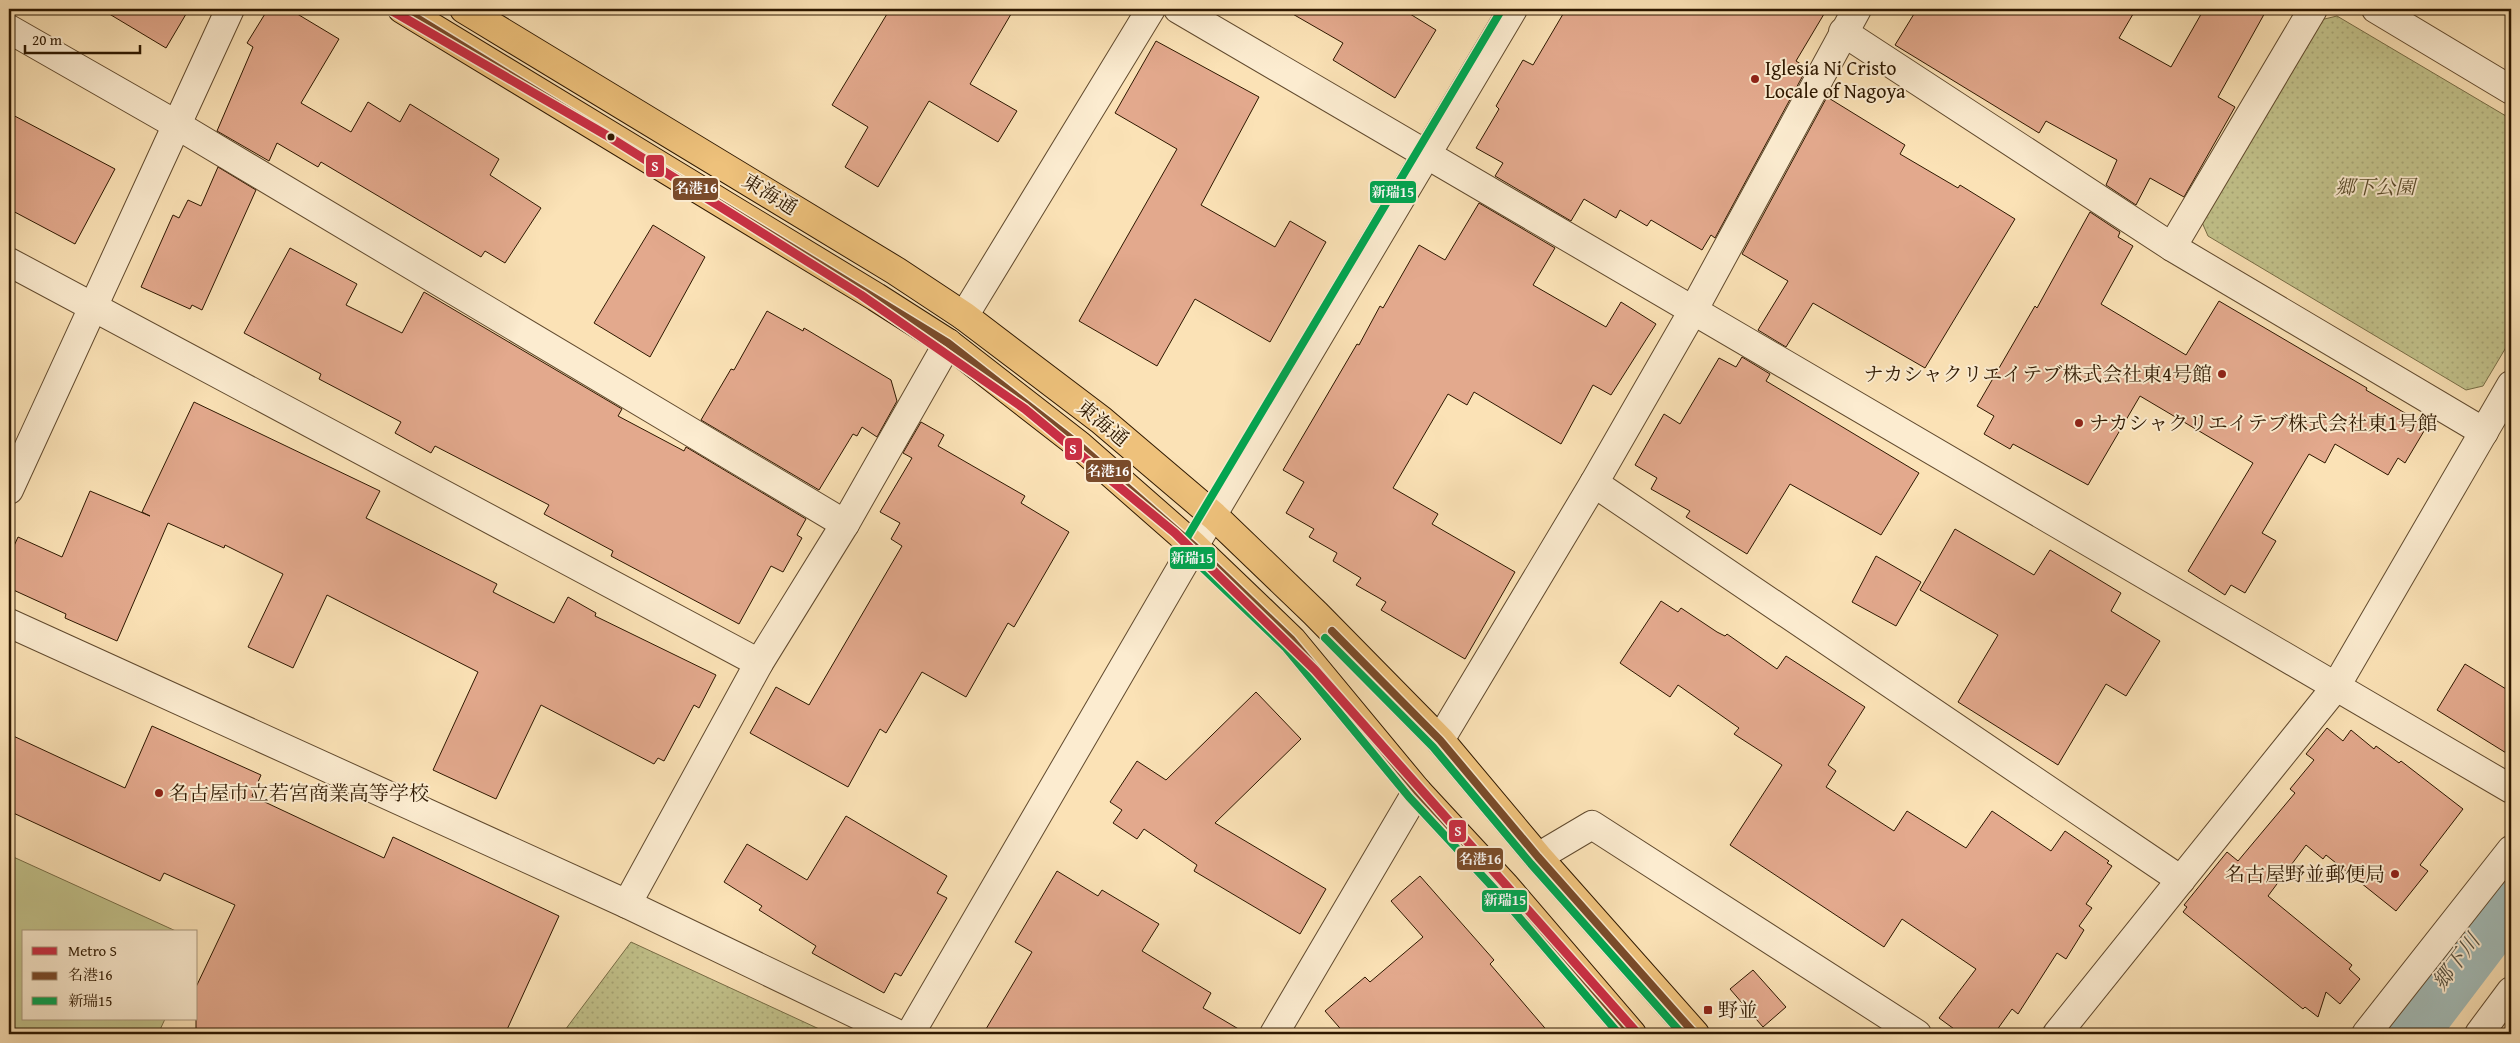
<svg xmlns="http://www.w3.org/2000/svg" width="2520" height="1043" font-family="'Gentium Book Plus','Noto Serif JP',serif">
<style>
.park{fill:url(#park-dots);stroke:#786d46}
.pitch{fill:#c2c28b;stroke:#786d46}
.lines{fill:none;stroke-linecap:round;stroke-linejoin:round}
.river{stroke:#a3bcb8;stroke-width:69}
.building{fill:#e3a98d;stroke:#2e1800}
.minor-casing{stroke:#614a2e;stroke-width:30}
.tertiary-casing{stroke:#614a2e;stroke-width:30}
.primary-casing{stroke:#2e1800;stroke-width:30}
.minor{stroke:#fcecd0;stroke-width:28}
.tertiary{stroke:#fcecd0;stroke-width:28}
.primary{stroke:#eec17b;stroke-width:28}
.bus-1-casing{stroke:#fcecd0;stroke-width:11}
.bus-2-casing{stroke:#fcecd0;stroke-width:11}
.bus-1{stroke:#7a4b2a;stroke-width:8}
.bus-2{stroke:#00a651;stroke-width:8}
.metro-1-casing{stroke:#fcecd0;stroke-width:12}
.metro-1{stroke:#c92f44;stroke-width:9}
.poi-dot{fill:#8f2418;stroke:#fcecd0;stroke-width:2}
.bus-dot{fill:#2e1800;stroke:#fcecd0;stroke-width:2}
.labels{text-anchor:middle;stroke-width:4;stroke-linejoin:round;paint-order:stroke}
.poi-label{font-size:20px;fill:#2e1800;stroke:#fcecd0;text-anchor:start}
.park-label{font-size:20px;font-style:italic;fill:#5a4b2a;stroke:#fcecd0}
.street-label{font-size:20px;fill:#2e1800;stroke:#fcecd0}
.water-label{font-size:21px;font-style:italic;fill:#575140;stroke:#fcecd0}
.line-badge{stroke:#fcecd0;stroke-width:2}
.badge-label{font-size:14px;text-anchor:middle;font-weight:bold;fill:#fff}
</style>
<defs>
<pattern id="park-dots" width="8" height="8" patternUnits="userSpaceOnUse" patternTransform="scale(1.25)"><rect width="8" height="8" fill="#c2c28b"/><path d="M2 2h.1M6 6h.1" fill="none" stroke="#a7a676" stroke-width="1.8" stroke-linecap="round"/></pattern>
</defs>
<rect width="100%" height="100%" fill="#fbe2b6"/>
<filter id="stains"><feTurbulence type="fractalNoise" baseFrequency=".004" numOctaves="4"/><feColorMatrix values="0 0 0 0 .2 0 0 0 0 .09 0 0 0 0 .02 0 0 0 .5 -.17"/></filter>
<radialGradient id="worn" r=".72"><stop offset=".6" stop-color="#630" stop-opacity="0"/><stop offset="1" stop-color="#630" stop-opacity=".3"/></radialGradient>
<g class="park">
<polygon points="2337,16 2511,119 2511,339 2483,386 2466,390 2208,236 2201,220 2316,21"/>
<polygon points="631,942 830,1034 562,1034"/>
</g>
<polygon class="pitch" points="9,855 178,932 24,932 24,1019 165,1019 158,1034 9,1034"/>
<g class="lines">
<polyline class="river" points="2401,1034 2511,889"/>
</g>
<g class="building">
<polygon points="101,9 189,9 166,48"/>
<polygon points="268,9 289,9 339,39 301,103 351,132 368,102 400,122 410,104 499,159 490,175 541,208 505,263 485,251 481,257 321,162 318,167 277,143 269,161 217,131 253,47 247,43"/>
<polygon points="890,9 1014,9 970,84 1017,111 998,142 929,101 878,187 845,167 868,127 832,105"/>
<polygon points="1284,9 1402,9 1436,30 1395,98 1333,60 1343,43"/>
<polygon points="1566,9 1827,9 1796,61 1807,68 1715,238 1711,235 1702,250 1651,220 1647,226 1620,210 1616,218 1584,199 1571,221 1495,176 1503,163 1476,148 1499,109 1496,106 1523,60 1533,65"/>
<polygon points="1917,9 2136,9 2119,38 2171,67 2204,9 2267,9 2218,97 2235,107 2184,197 2150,178 2136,205 2106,185 2117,160 2046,121 2039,133 1895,45"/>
<polygon points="1156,41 1259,97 1201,205 1275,247 1290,221 1326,242 1270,342 1195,299 1157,366 1079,321 1177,149 1115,113"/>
<polygon points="1827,97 1905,145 1900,154 1958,188 1960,185 2015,219 1925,368 1813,303 1786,347 1758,330 1788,281 1742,254"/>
<polygon points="9,113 115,169 75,244 9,209"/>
<polygon points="218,167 256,190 202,310 192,305 190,309 141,287 173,215 179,218 188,200 201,206"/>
<polygon points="1479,203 1555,248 1533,285 1606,327 1621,302 1656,324 1611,395 1593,385 1561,444 1474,392 1467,405 1448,394 1393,488 1438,514 1432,524 1515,572 1465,659 1381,610 1386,602 1356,585 1361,578 1333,561 1337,553 1309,537 1314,529 1286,513 1304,482 1283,470 1357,344 1359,345 1380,306 1383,308 1419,245 1445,260"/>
<polygon points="2090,212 2120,232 2118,237 2133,246 2101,304 2186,355 2219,301 2367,388 2366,390 2427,426 2405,463 2398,458 2388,475 2335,444 2325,463 2309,454 2262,533 2276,541 2245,593 2231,585 2225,595 2188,571 2253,463 2140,396 2088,485 2013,444 2010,449 1984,434 1994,416 1977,406 2035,306 2037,308"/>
<polygon points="653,225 705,257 650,357 594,323"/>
<polygon points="290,248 357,284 346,305 402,333 424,292 622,409 618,416 684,451 686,447 806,519 797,535 802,538 783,572 771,566 739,624 611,556 613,551 544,514 549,505 435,446 431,453 395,433 401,422 319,379 321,374 244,333"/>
<polygon points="767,311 803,331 804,328 891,380 897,401 877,437 862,427 857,436 853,434 819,490 701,420 731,369 734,370"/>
<polygon points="1742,357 1770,374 1766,381 1919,473 1881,535 1790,484 1747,554 1686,517 1690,511 1651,489 1657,478 1635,465 1664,414 1680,424 1719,358 1736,367"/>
<polygon points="194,402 380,491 366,518 497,584 493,592 554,623 568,597 596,613 595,616 716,675 699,708 694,705 664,761 658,758 654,764 541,705 496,799 433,770 478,672 327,595 293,668 248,647 283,574 225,545 224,548 168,523 117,641 65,618 66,614 9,588 9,557 18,537 62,557 90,491 150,516 142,512"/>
<polygon points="921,422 944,435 938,446 1025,496 1021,503 1069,532 1014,627 1008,623 966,697 922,672 886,733 880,729 848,787 750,733 776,687 809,705 902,546 891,539 900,523 880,512 912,458 903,453"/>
<polygon points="1955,529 2034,575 2050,550 2121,593 2111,611 2160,641 2126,696 2106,684 2058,765 1958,702 1998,635 1920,590"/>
<polygon points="1876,556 1921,582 1896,626 1852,602"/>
<polygon points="1661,601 1678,612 1681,608 1717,632 1725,636 1727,634 1777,669 1786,656 1865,707 1828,765 1836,771 1826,787 1894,831 1907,811 1966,848 1992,811 2051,851 2065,831 2109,861 2107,863 2112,866 2086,904 2092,908 2079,926 2084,930 2066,959 2057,953 2018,1014 2012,1009 1994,1034 1961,1034 1939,1018 1976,969 1902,919 1884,947 1730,845 1782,765 1734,734 1739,728 1678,685 1670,697 1620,663"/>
<polygon points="2465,664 2511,692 2511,756 2437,710"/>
<polygon points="1256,692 1301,739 1215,823 1326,889 1300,934 1194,871 1197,865 1144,829 1137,839 1113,823 1122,810 1110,802 1137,761 1166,780"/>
<polygon points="152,726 261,775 252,796 384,858 393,837 559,916 505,1034 196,1034 196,987 235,905 164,873 160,881 9,811 9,734 125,788"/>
<polygon points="2327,728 2343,741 2351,730 2374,749 2376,746 2399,763 2401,761 2463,809 2420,865 2428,871 2396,911 2326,855 2323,859 2306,845 2268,896 2352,965 2349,969 2360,979 2340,1004 2326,992 2318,1017 2305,1007 2303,1009 2183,912 2187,907 2184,905 2227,852 2238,861 2295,793 2290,789 2314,760 2306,754"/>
<polygon points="846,816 947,876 937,893 947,898 901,976 895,973 884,993 812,953 816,946 759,910 762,906 724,882 747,844 807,880"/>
<polygon points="1057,871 1098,896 1102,890 1159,924 1142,951 1211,993 1203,1008 1247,1034 983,1034 1032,952 1015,942"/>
<polygon points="1420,876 1494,960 1490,964 1550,1034 1345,1034 1325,1011 1365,977 1370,982 1423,937 1391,901"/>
<polygon points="1753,970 1786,1007 1763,1027 1730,989"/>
</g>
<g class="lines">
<g class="minor-casing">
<g id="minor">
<polyline points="1178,9 2511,789"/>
<polyline points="2376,9 2511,90"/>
<polyline points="9,29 177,125 845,524"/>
<polyline points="1843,32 2172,247 2484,432"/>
<polyline points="2172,247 2313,9"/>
<polyline points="9,262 759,663"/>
<polyline points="964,316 1151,9"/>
<polyline points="1594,483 2181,880"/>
<polyline points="9,490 230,9"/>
<polyline points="9,623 627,904 898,1034"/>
<polyline points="1440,740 1594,483 1694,309 1857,9"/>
<polyline points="1538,857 1592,825 1917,1034"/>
<polyline points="627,904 759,663 845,524 948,343"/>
<polyline points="1274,1034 1417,791"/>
<polyline points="2057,1034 2335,688 2511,385"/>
<polyline points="2366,1034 2511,850"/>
<polyline points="2479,1034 2511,991"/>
</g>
</g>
<g class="tertiary-casing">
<polyline id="tertiary" points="910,1034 1194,546 1513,9"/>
</g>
<g class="primary-casing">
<g id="primary">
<polyline points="402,9 876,297 948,343 1079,445 1194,546 1292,640 1417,791 1506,887 1632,1034"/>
<polyline points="464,9 896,271 964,316 1101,420 1214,516 1315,613 1440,740 1538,857 1695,1034"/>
</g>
</g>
<use href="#minor" class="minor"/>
<use href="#tertiary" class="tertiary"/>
<use href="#primary" class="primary"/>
<g class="bus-1-casing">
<g id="bus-1">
<polyline points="402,9 948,343 1079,445 1194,546 1292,640 1417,791 1506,887 1632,1034"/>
<polyline points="1332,631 1440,740 1538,857 1695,1034"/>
</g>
</g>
<g class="bus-2-casing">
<g id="bus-2">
<polyline points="1502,9 1185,541 1184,547 1187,553 1285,647 1409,797 1499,894 1619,1034"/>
<polyline points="1325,638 1433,747 1531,864 1682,1034"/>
</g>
</g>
<use href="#bus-1" class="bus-1"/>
<use href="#bus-2" class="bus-2"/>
<g class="metro-1-casing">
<polyline id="metro-1" points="389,9 606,135 861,295 1025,409 1175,533 1315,670 1638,1034"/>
</g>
<use href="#metro-1" class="metro-1"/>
</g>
<g class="poi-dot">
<circle cx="1755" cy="79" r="5"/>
<circle cx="2222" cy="374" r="5"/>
<circle cx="2079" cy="423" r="5"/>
<circle cx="159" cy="793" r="5"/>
<circle cx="2395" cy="874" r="5"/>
<rect x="1703" y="1005" width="10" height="10" rx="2.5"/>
</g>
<circle class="bus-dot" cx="611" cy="137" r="4.5"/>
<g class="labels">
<g class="poi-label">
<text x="1765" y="75">Iglesia Ni Cristo<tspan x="1765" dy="23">Locale of Nagoya</tspan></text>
<text x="2212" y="381" text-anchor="end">ナカシャクリエイテブ株式会社東4号館</text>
<text x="2089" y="430">ナカシャクリエイテブ株式会社東1号館</text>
<text x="169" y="800">名古屋市立若宮商業高等学校</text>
<text x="2385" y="881" text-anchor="end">名古屋野並郵便局</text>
<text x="1718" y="1017">野並</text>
</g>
<g class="park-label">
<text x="2375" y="194">郷下公園</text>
</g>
<g class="street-label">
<text transform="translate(770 194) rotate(31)" y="7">東海通</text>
<text transform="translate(1103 423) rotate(39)" y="7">東海通</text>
</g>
<g class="water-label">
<text transform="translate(2456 962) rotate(-53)" y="7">郷下川</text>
</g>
</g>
<g class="line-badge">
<rect x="645" y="154" width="20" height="24" rx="5" fill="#c92f44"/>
<rect x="672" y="177" width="47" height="24" rx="5" fill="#7a4b2a"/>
<rect x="1369" y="180" width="48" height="24" rx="5" fill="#00a651"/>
<rect x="1064" y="437" width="19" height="24" rx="5" fill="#c92f44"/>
<rect x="1085" y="459" width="47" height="24" rx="5" fill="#7a4b2a"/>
<rect x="1169" y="546" width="47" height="24" rx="5" fill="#00a651"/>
<rect x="1448" y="819" width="19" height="24" rx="5" fill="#c92f44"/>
<rect x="1456" y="847" width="48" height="24" rx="5" fill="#7a4b2a"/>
<rect x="1481" y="889" width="47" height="24" rx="5" fill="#00a651"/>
</g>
<g class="badge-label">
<text x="655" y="171">S</text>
<text x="696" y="193">名港16</text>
<text x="1393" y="197">新瑞15</text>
<text x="1073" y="454">S</text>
<text x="1108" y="476">名港16</text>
<text x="1192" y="563">新瑞15</text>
<text x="1458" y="836">S</text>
<text x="1480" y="864">名港16</text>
<text x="1505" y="905">新瑞15</text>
</g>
<rect width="2520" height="1043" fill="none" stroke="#fbe2b6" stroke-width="30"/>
<rect x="10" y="10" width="2500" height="1023" fill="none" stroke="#2e1800" stroke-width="2.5"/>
<rect x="15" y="15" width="2490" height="1013" fill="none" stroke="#2e1800"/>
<rect x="22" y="930" width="175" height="90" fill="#fcecd0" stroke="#aa977d"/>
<rect x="32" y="947" width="25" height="8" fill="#c92f44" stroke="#aa977d"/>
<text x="68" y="956" font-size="15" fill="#2e1800">Metro S</text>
<rect x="32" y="972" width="25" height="8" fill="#7a4b2a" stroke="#aa977d"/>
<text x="68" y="980" font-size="15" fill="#2e1800">名港16</text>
<rect x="32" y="997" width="25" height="8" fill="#00a651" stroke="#aa977d"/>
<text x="68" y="1006" font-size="15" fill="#2e1800">新瑞15</text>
<path d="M25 45v8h115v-8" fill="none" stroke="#2e1800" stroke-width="2.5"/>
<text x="32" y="45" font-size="15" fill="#2e1800" stroke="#fcecd0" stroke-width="4" paint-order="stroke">20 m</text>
<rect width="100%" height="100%" filter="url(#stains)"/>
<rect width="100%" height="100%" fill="url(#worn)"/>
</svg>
